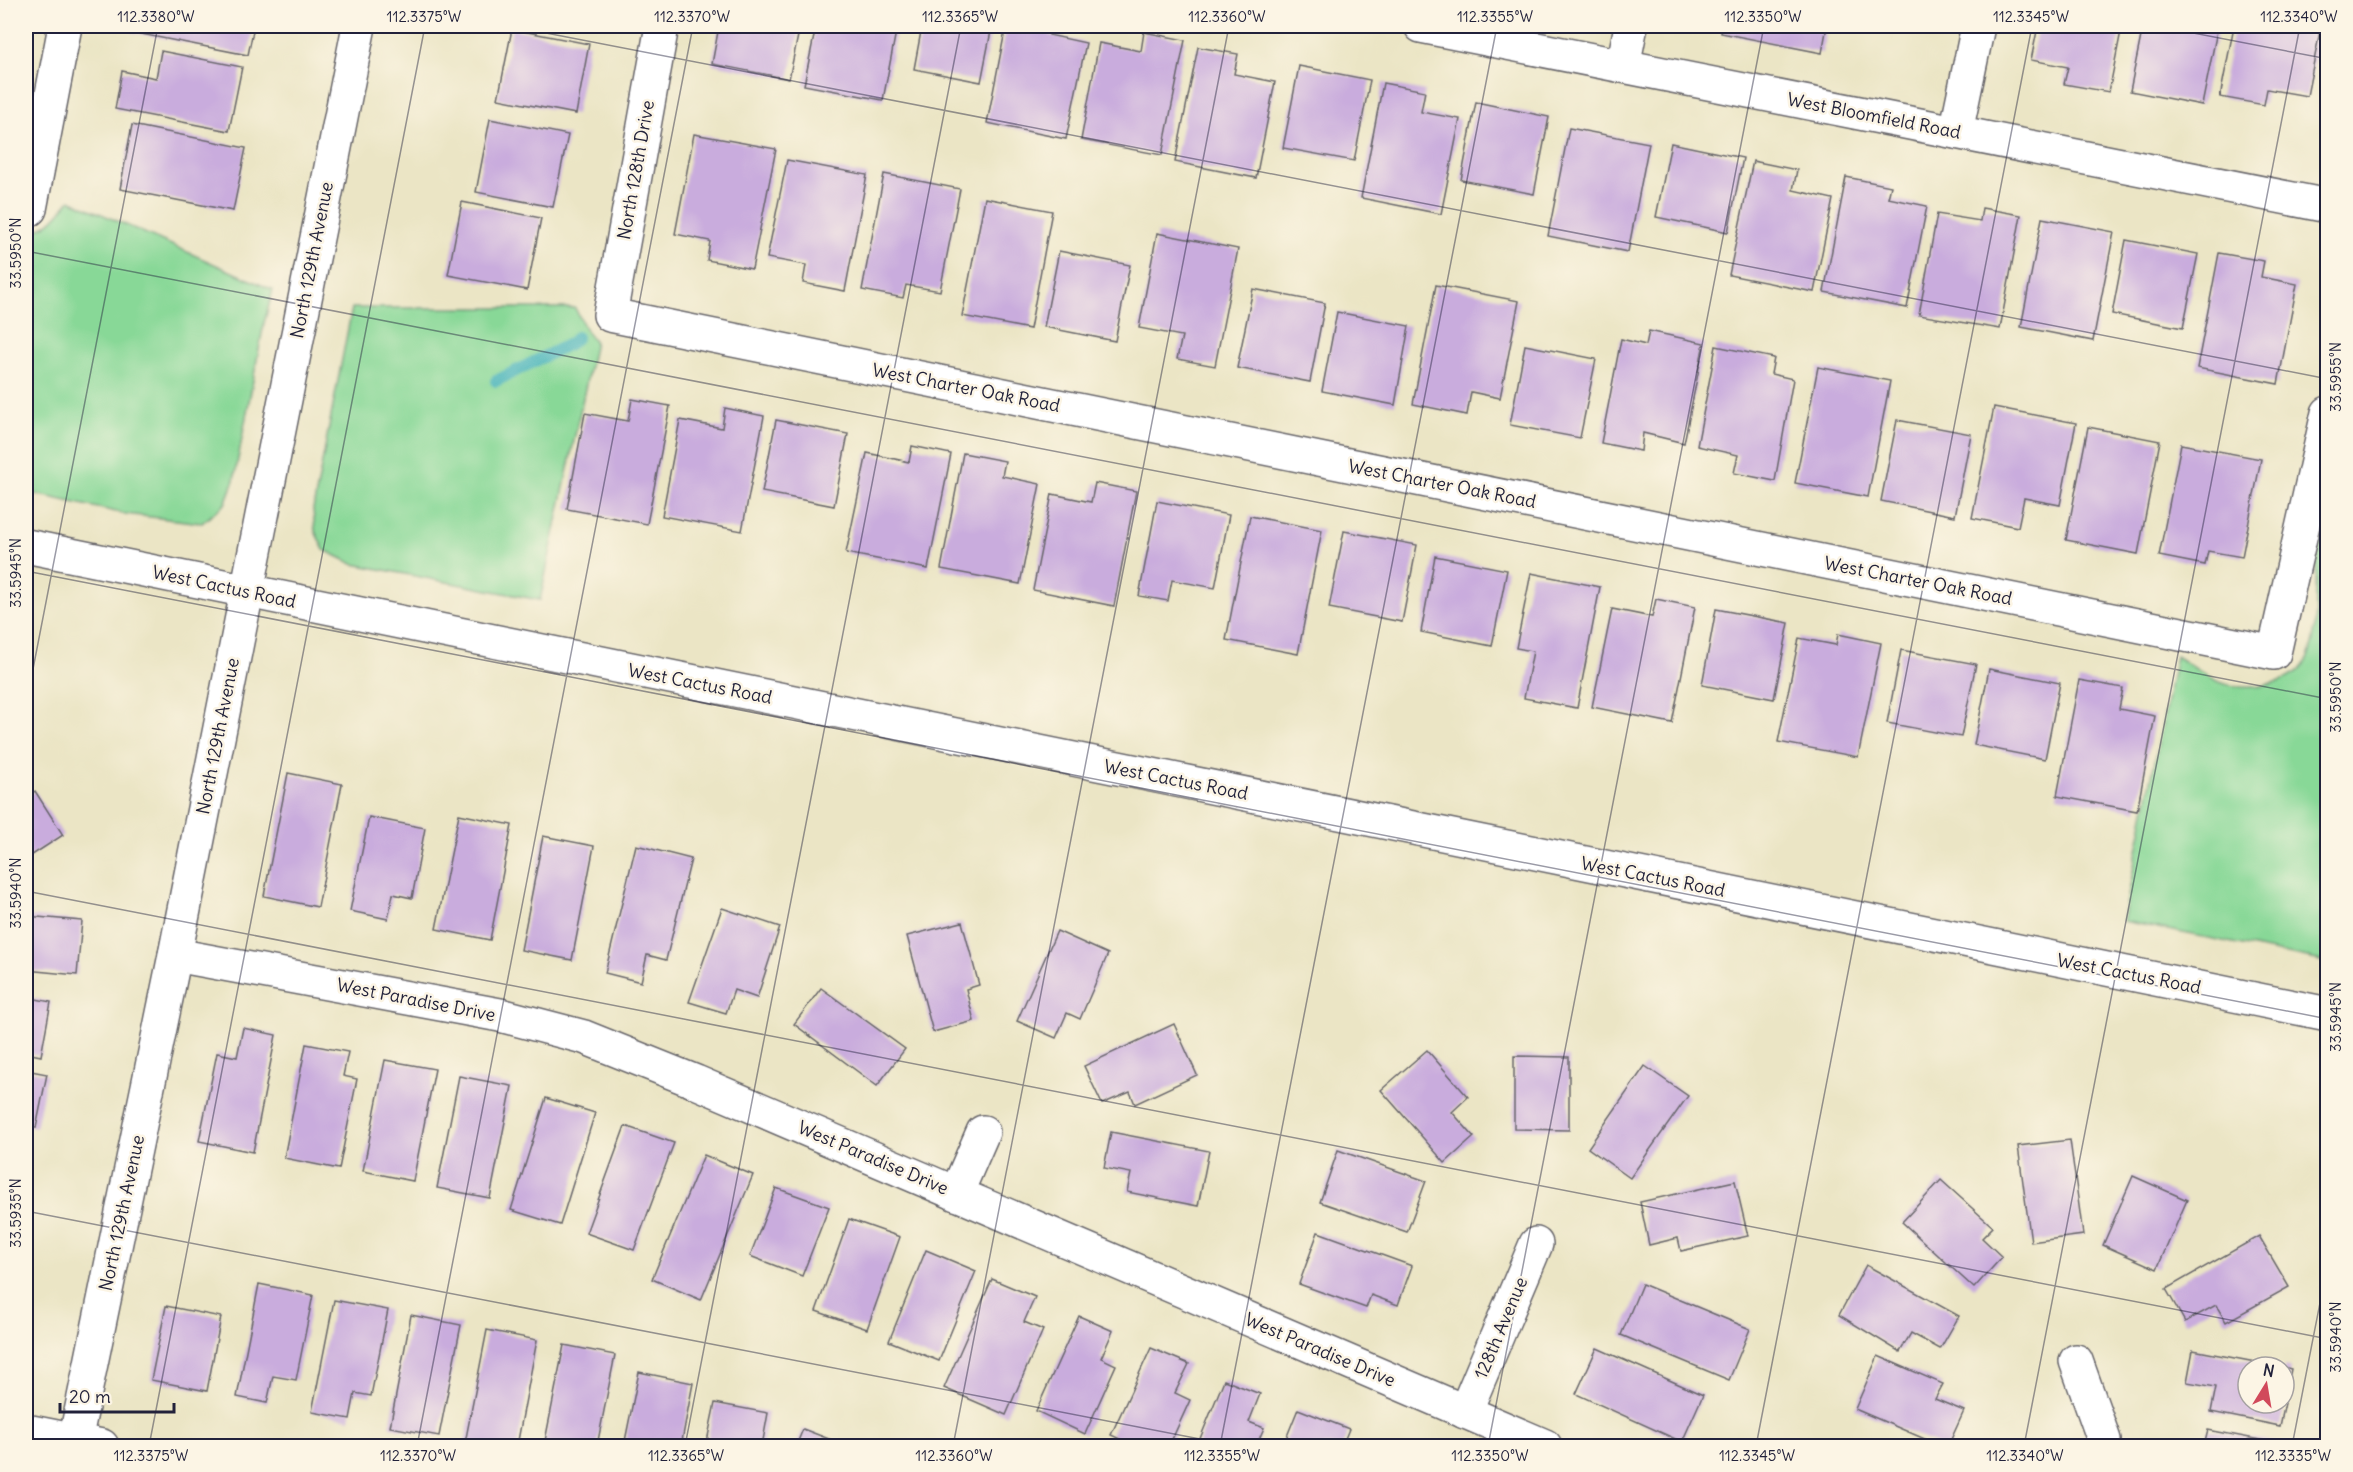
<svg xmlns="http://www.w3.org/2000/svg" width="2353" height="1472" font-family="Delius,sans-serif">
<style>
.green{fill:#88d897;stroke:#557d69;stroke-width:1.5}
.lines{fill:none;stroke-linecap:round;stroke-linejoin:round}
.stream{stroke:#42b3b9;stroke-width:12}
.building{fill:#c9acdd}
.street-casing{stroke:#68666b;stroke-width:36}
.secondary-casing{stroke:#68666b;stroke-width:36}
.street{stroke:#fff;stroke-width:33}
.secondary{stroke:#fff;stroke-width:33}
.ticks{fill:none;stroke:#22223b;stroke-width:1.5;stroke-opacity:0.45}
.labels{text-anchor:middle;stroke-width:5;stroke-linejoin:round;paint-order:stroke}
.street-label{font-size:18px;fill:#22223b;stroke:#fcf5e5}
.neatline{fill:none;stroke:#22223b;stroke-width:2}
.ticks-label{font-size:15px;text-anchor:middle;fill:#22223b}
</style>
<rect width="100%" height="100%" fill="#fcf5e5"/>
<filter id="ink" filterUnits="userSpaceOnUse"><feTurbulence type="fractalNoise" baseFrequency=".0167" numOctaves="2"/><feDisplacementMap in="SourceGraphic" scale="12" xChannelSelector="R" yChannelSelector="G"/><feConvolveMatrix kernelMatrix="1 2 1 2 8 2 1 2 1" color-interpolation-filters="sRGB"/></filter>
<filter id="wash" filterUnits="userSpaceOnUse"><feTurbulence type="fractalNoise" baseFrequency=".008" numOctaves="4" result="noise"/><feDisplacementMap in="SourceGraphic" scale="24" xChannelSelector="R" yChannelSelector="G"/><feGaussianBlur stdDeviation="1.35" result="paint"/><feColorMatrix in="noise" values="0 0 0 0 0 0 0 0 0 0 0 0 0 0 0 0 0 1.4 0 .05"/><feComposite in="paint" operator="in"/></filter>
<g filter="url(#wash)">
<rect width="100%" height="100%" fill="#ebe5c5"/>
<g class="green">
<path d="M 70,200 L 273,290 L 264,323 L 234,480 L 225,504 L 202,523 L 125,514 L 26,492 L 26,232 C 46,231 58,215 70,200 Z"/>
<polygon points="352,308 575,308 587,332 595,342 540,600 353,564 324,550 315,531 313,509"/>
<path d="M 2327,510 L 2327,962 L 2123,921 L 2176,656 C 2210,678 2231,696 2273,683 C 2285,680 2297,675 2304,665 C 2321,639 2314,590 2317,560 C 2319,544 2324,527 2327,510 Z"/>
</g>
<g class="lines">
<polyline class="stream" points="496,381 571,343 577,337"/>
</g>
<g id="blocks">
<g class="building">
<polygon points="132,26 254,26 248,55 131,32"/>
<polygon points="719,26 800,26 789,79 712,64"/>
<polygon points="816,26 897,26 883,100 804,85"/>
<polygon points="922,26 992,26 981,82 914,69"/>
<polygon points="1006,26 1051,26 1049,35 1086,43 1066,139 987,123"/>
<polygon points="1722,26 1827,26 1822,53 1721,33"/>
<polygon points="2038,26 2122,26 2109,92 2064,84 2068,67 2031,60"/>
<polygon points="2143,26 2218,26 2202,105 2130,91"/>
<polygon points="2234,26 2321,26 2307,96 2267,89 2264,105 2220,97"/>
<polygon points="512,29 589,44 576,114 498,99"/>
<polygon points="1144,32 1185,40 1162,155 1081,140 1099,43 1141,51"/>
<polygon points="1198,47 1238,54 1234,74 1275,82 1256,178 1175,162"/>
<polygon points="161,51 242,67 229,131 115,109 122,71 156,78"/>
<polygon points="1299,66 1370,80 1354,161 1283,148"/>
<polygon points="1383,83 1425,91 1421,112 1460,119 1441,214 1361,198"/>
<polygon points="1476,102 1549,117 1534,194 1461,180"/>
<polygon points="490,119 568,135 553,207 476,192"/>
<polygon points="132,125 246,148 233,211 120,189"/>
<polygon points="1569,128 1649,143 1628,252 1548,236"/>
<polygon points="694,134 776,149 752,269 707,260 710,241 675,234"/>
<polygon points="1671,143 1743,158 1728,232 1656,217"/>
<polygon points="787,160 867,175 845,291 803,283 806,265 767,258"/>
<polygon points="1753,161 1797,170 1793,190 1833,199 1814,292 1729,275"/>
<polygon points="884,174 960,189 940,291 906,285 903,298 862,290"/>
<polygon points="1846,177 1891,186 1888,198 1927,206 1907,308 1824,292"/>
<polygon points="985,198 1052,211 1030,329 962,316"/>
<polygon points="462,202 541,218 527,290 448,275"/>
<polygon points="1982,208 2021,215 2000,329 1919,315 1937,214 1980,221"/>
<polygon points="2042,218 2114,232 2093,341 2021,327"/>
<polygon points="1157,233 1238,249 1215,366 1177,359 1182,336 1139,328"/>
<polygon points="2126,240 2198,254 2183,328 2112,314"/>
<polygon points="1059,251 1130,265 1115,341 1044,327"/>
<polygon points="2219,253 2264,261 2261,277 2297,284 2278,384 2197,368"/>
<polygon points="1436,285 1519,301 1500,398 1471,392 1467,415 1413,404"/>
<polygon points="1253,289 1325,303 1310,382 1237,368"/>
<polygon points="1337,312 1409,326 1395,405 1322,391"/>
<polygon points="1649,331 1704,343 1684,443 1643,433 1641,451 1601,443 1621,339 1646,345"/>
<polygon points="1525,345 1596,359 1580,438 1510,425"/>
<polygon points="1716,346 1774,358 1771,374 1793,379 1775,481 1734,473 1738,455 1697,446"/>
<polygon points="1818,367 1890,381 1868,497 1795,483"/>
<polygon points="632,399 670,406 647,524 567,509 585,413 628,421"/>
<polygon points="1994,407 2076,423 2060,505 2024,498 2018,527 1972,518"/>
<polygon points="725,408 764,416 742,531 662,516 680,420 722,428"/>
<polygon points="776,420 848,434 834,506 762,492"/>
<polygon points="1897,420 1971,434 1955,516 1881,501"/>
<polygon points="2088,427 2160,441 2138,554 2066,540"/>
<polygon points="2181,444 2261,459 2242,557 2208,551 2205,565 2159,556"/>
<polygon points="912,446 951,454 928,569 846,553 867,453 909,462"/>
<polygon points="963,453 1005,461 1002,476 1040,484 1020,584 941,569"/>
<polygon points="1095,483 1136,491 1114,606 1033,590 1052,494 1091,502"/>
<polygon points="1157,501 1229,515 1215,588 1172,580 1168,601 1139,596"/>
<polygon points="1250,516 1322,530 1298,654 1226,640"/>
<polygon points="1344,531 1417,545 1402,622 1329,608"/>
<polygon points="1435,556 1507,570 1492,646 1421,632"/>
<polygon points="1531,573 1600,587 1577,708 1524,698 1533,651 1516,648"/>
<polygon points="1656,599 1695,607 1672,723 1592,707 1612,609 1652,617"/>
<polygon points="1716,609 1789,623 1774,699 1702,685"/>
<polygon points="1838,634 1881,643 1858,757 1778,742 1799,638 1836,645"/>
<polygon points="1901,650 1976,664 1961,737 1887,723"/>
<polygon points="1989,669 2060,683 2045,759 1974,745"/>
<polygon points="2079,680 2123,688 2119,709 2155,716 2137,811 2057,796"/>
<polygon points="288,773 342,784 318,907 264,896"/>
<polygon points="35,791 63,835 26,859 26,798"/>
<polygon points="459,814 512,825 490,940 436,929"/>
<polygon points="369,817 425,828 412,898 393,894 388,919 350,911"/>
<polygon points="543,836 594,846 572,960 521,950"/>
<polygon points="636,845 691,859 666,960 647,955 641,982 605,973"/>
<polygon points="722,908 780,927 757,998 734,990 726,1013 689,1002"/>
<polygon points="26,916 82,921 77,975 26,970"/>
<polygon points="962,922 979,985 966,989 974,1021 933,1032 907,936"/>
<polygon points="1057,931 1108,954 1080,1019 1067,1013 1056,1038 1017,1021"/>
<polygon points="821,988 905,1049 877,1086 794,1024"/>
<polygon points="26,997 51,1002 41,1056 26,1053"/>
<polygon points="1174,1024 1197,1075 1135,1104 1130,1092 1102,1104 1084,1066"/>
<polygon points="243,1028 276,1035 253,1152 199,1141 217,1053 237,1057"/>
<polygon points="306,1044 348,1052 343,1076 357,1079 339,1169 284,1158"/>
<polygon points="1427,1050 1468,1097 1452,1112 1474,1137 1445,1163 1381,1090"/>
<polygon points="1514,1056 1569,1057 1569,1130 1514,1129"/>
<polygon points="385,1060 435,1069 413,1181 363,1171"/>
<polygon points="1645,1066 1688,1096 1630,1178 1588,1148"/>
<polygon points="26,1070 47,1074 36,1128 26,1126"/>
<polygon points="459,1076 512,1086 490,1198 437,1188"/>
<polygon points="546,1098 595,1113 560,1225 511,1210"/>
<polygon points="625,1126 674,1143 634,1250 586,1233"/>
<polygon points="1111,1132 1209,1151 1198,1206 1127,1192 1131,1173 1104,1168"/>
<polygon points="2070,1140 2083,1235 2031,1242 2018,1146"/>
<polygon points="1338,1150 1426,1181 1407,1232 1320,1202"/>
<polygon points="704,1155 753,1175 701,1300 652,1279"/>
<polygon points="2133,1176 2187,1200 2157,1269 2103,1245"/>
<polygon points="1941,1180 1993,1227 1982,1238 2002,1257 1974,1288 1902,1222"/>
<polygon points="1735,1181 1748,1236 1681,1251 1678,1238 1649,1245 1640,1202"/>
<polygon points="776,1188 829,1207 802,1276 750,1256"/>
<polygon points="849,1219 900,1237 867,1329 816,1311"/>
<polygon points="1318,1232 1412,1266 1398,1305 1371,1295 1366,1308 1299,1284"/>
<polygon points="2259,1236 2289,1287 2226,1322 2216,1305 2185,1322 2166,1289"/>
<polygon points="926,1250 976,1271 939,1361 889,1341"/>
<polygon points="1866,1265 1959,1316 1940,1349 1911,1333 1900,1352 1839,1315"/>
<polygon points="992,1279 1035,1297 1024,1322 1043,1330 1006,1415 944,1388"/>
<polygon points="259,1284 313,1295 296,1380 273,1376 267,1403 237,1397"/>
<polygon points="1642,1284 1750,1329 1729,1380 1621,1335"/>
<polygon points="334,1300 388,1310 371,1396 355,1393 350,1419 312,1412"/>
<polygon points="166,1306 221,1317 207,1391 151,1380"/>
<polygon points="411,1315 461,1325 439,1436 390,1427"/>
<polygon points="1079,1316 1113,1331 1101,1358 1116,1365 1085,1434 1036,1411"/>
<polygon points="487,1330 537,1340 517,1446 485,1446 465,1443"/>
<polygon points="564,1345 615,1355 597,1446 544,1446"/>
<polygon points="1151,1348 1189,1364 1175,1393 1190,1400 1169,1446 1135,1446 1111,1435"/>
<polygon points="1597,1348 1703,1395 1682,1442 1576,1394"/>
<polygon points="2193,1350 2276,1366 2248,1367 2248,1403 2285,1403 2280,1426 2211,1412 2216,1387 2187,1382"/>
<polygon points="1878,1356 1943,1384 1935,1399 1964,1411 1948,1446 1941,1446 1855,1409"/>
<polygon points="2284,1367 2291,1369 2285,1400 2284,1400"/>
<polygon points="639,1372 693,1383 681,1446 624,1446"/>
<polygon points="1224,1380 1260,1394 1249,1422 1264,1428 1256,1446 1197,1446"/>
<polygon points="715,1403 768,1413 762,1446 706,1446"/>
<polygon points="1298,1409 1349,1429 1342,1446 1283,1446"/>
<polygon points="803,1429 847,1446 796,1446"/>
<polygon points="2208,1430 2287,1445 2287,1446 2204,1446"/>
</g>
</g>
</g>
<g filter="url(#ink)">
<use href="#blocks" fill-opacity="0" stroke="#68666b" stroke-width="1.5"/>
<g class="lines">
<g class="street-casing">
<g id="street">
<polyline points="662,26 610,315 2274,653 2328,413"/>
<polyline points="1421,26 2328,206"/>
<polyline points="1623,66 1631,26"/>
<polyline points="1956,132 1978,26"/>
<polyline points="26,208 30,209 65,26"/>
<polyline points="175,955 500,1015 584,1037 696,1082 1545,1446"/>
<polyline points="956,1194 983,1132"/>
<polyline points="2076,1361 2104,1440 2104,1446"/>
<polyline points="1465,1412 1536,1244"/>
<polyline points="26,1431 102,1446"/>
<polyline points="74,1446 175,955 359,26"/>
</g>
</g>
<g class="secondary-casing">
<polyline id="secondary" points="26,546 2328,1014"/>
</g>
<use href="#street" class="street"/>
<use href="#secondary" class="secondary"/>
</g>
</g>
<path class="ticks" d="M 510,26 L 2328,379M 2157,26 L 2328,59M 26,251 L 2328,699M 26,571 L 2328,1019M 26,705 L 158,26M 26,891 L 2328,1339M 26,1211 L 1236,1446M 149,1446 L 425,26M 417,1446 L 693,26M 685,1446 L 961,26M 953,1446 L 1229,26M 1220,1446 L 1497,26M 1488,1446 L 1764,26M 1756,1446 L 2032,26M 2024,1446 L 2300,26M 2292,1446 L 2328,1262"/>
<g class="labels">
<g class="street-label">
<text transform="translate(1874 116) rotate(11)" y="6">West Bloomfield Road</text>
<text transform="translate(636 170) rotate(-80)" y="6">North 128th Drive</text>
<text transform="translate(312 260) rotate(-79)" y="6">North 129th Avenue</text>
<text transform="translate(966 388) rotate(11)" y="6">West Charter Oak Road</text>
<text transform="translate(1442 484) rotate(11)" y="6">West Charter Oak Road</text>
<text transform="translate(1918 581) rotate(11)" y="6">West Charter Oak Road</text>
<text transform="translate(224 587) rotate(12)" y="6">West Cactus Road</text>
<text transform="translate(700 684) rotate(11)" y="6">West Cactus Road</text>
<text transform="translate(218 736) rotate(-79)" y="6">North 129th Avenue</text>
<text transform="translate(1176 780) rotate(11)" y="6">West Cactus Road</text>
<text transform="translate(1653 877) rotate(11)" y="6">West Cactus Road</text>
<text transform="translate(2129 974) rotate(11)" y="6">West Cactus Road</text>
<text transform="translate(416 1000) rotate(11)" y="6">West Paradise Drive</text>
<text transform="translate(873 1158) rotate(23)" y="6">West Paradise Drive</text>
<text transform="translate(122 1213) rotate(-78)" y="6">North 129th Avenue</text>
<text transform="translate(1501 1328) rotate(-67)" y="6">128th Avenue</text>
<text transform="translate(1320 1350) rotate(23)" y="6">West Paradise Drive</text>
</g>
</g>
<rect width="2353" height="1472" fill="none" stroke="#fcf5e5" stroke-width="66"/>
<g transform="translate(2266 1385) rotate(11)"><circle r="28" fill="#fcf5e5" stroke="#a5a1a1" stroke-width="1.5"/>
<path d="M0-4.5L10 22L0 15L-10 22Z" fill="#d1495b"/>
<text y="-9" font-size="16" font-weight="bold" text-anchor="middle" fill="#22223b">N</text>
</g>
<path d="M60 1403v9h114v-9" fill="none" stroke="#22223b" stroke-width="3"/>
<text x="69" y="1403" font-size="18" fill="#22223b" stroke="#fcf5e5" stroke-width="4.5" paint-order="stroke">20 m</text>
<rect x="33" y="33" width="2287" height="1406" class="neatline"/>
<g class="ticks-label">
<text x="156" y="22">112.3380°W</text>
<text x="424" y="22">112.3375°W</text>
<text x="692" y="22">112.3370°W</text>
<text x="960" y="22">112.3365°W</text>
<text x="1227" y="22">112.3360°W</text>
<text x="1495" y="22">112.3355°W</text>
<text x="1763" y="22">112.3350°W</text>
<text x="2031" y="22">112.3345°W</text>
<text x="2299" y="22">112.3340°W</text>
<text transform="translate(16 253) rotate(-90)" y="5">33.5950°N</text>
<text transform="translate(2336 377) rotate(-90)" y="5">33.5955°N</text>
<text transform="translate(16 573) rotate(-90)" y="5">33.5945°N</text>
<text transform="translate(2336 697) rotate(-90)" y="5">33.5950°N</text>
<text transform="translate(16 893) rotate(-90)" y="5">33.5940°N</text>
<text transform="translate(2336 1017) rotate(-90)" y="5">33.5945°N</text>
<text transform="translate(16 1213) rotate(-90)" y="5">33.5935°N</text>
<text transform="translate(2336 1337) rotate(-90)" y="5">33.5940°N</text>
<text x="151" y="1461">112.3375°W</text>
<text x="418" y="1461">112.3370°W</text>
<text x="686" y="1461">112.3365°W</text>
<text x="954" y="1461">112.3360°W</text>
<text x="1222" y="1461">112.3355°W</text>
<text x="1490" y="1461">112.3350°W</text>
<text x="1757" y="1461">112.3345°W</text>
<text x="2025" y="1461">112.3340°W</text>
<text x="2293" y="1461">112.3335°W</text>
</g>
</svg>
